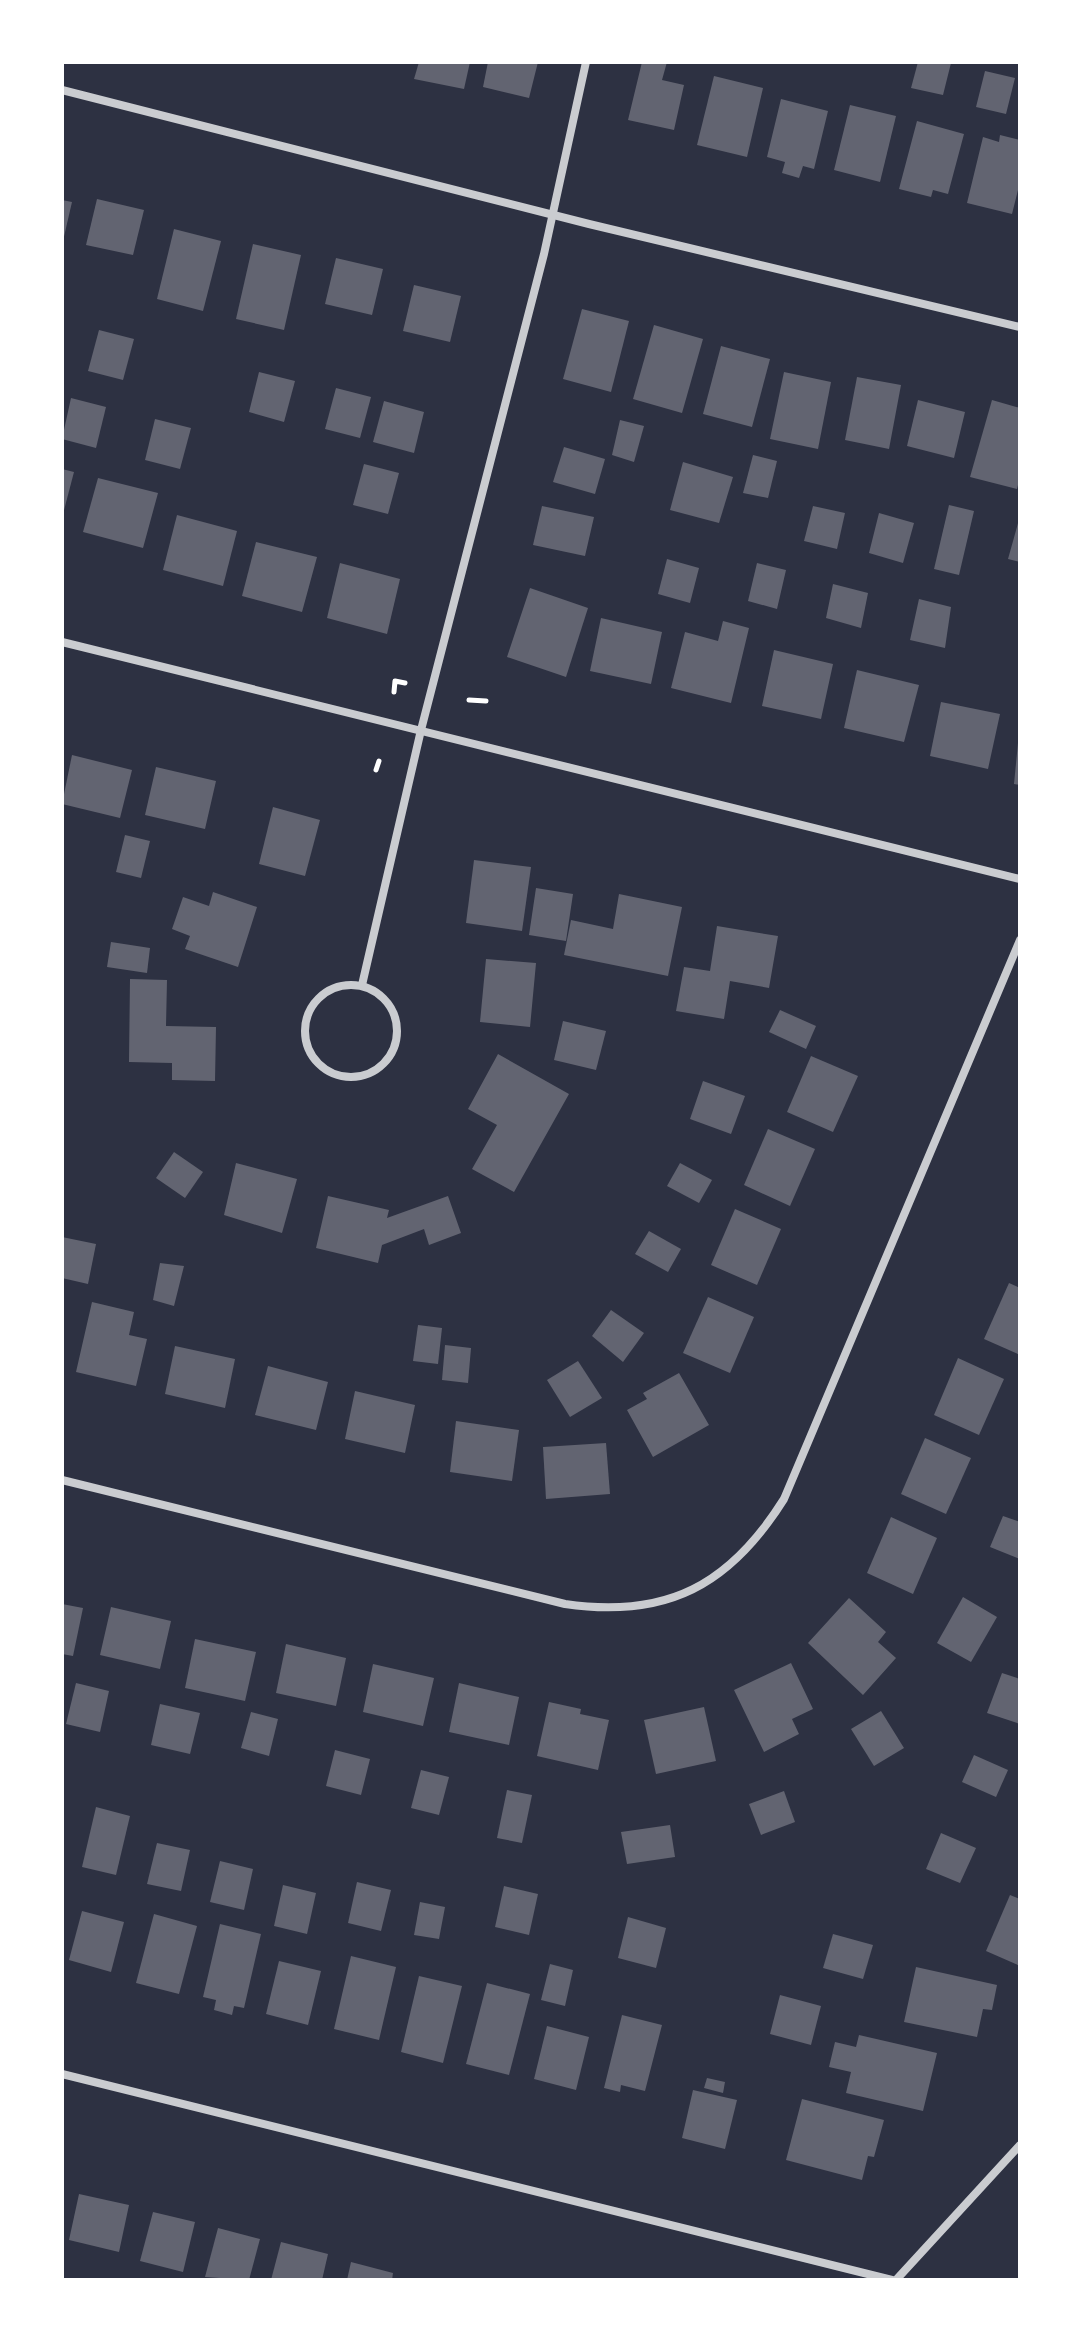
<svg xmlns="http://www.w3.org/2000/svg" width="1082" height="2342" font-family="Mulish,sans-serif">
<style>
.building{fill:#626471}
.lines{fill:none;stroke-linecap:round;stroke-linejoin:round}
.path{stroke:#fff;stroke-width:5}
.minor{stroke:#caccd0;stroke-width:8}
</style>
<rect width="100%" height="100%" fill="#2d3142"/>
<g class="building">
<polygon points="419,62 470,62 464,89 414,79"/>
<polygon points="488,62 538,62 529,98 483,87"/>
<polygon points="642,62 667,62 662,80 684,85 674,130 628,120"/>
<polygon points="918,62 951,63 943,95 911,88"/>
<polygon points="985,71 1015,78 1006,114 976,107"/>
<polygon points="714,76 763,88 747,157 697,145"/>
<polygon points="781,99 828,111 814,169 803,166 799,178 782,173 785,162 767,157"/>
<polygon points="850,105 896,116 880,182 834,170"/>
<polygon points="917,121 964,134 948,194 933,190 931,197 899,189"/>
<polygon points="1000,135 1020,140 1020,182 1012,214 967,203 983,137 999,142"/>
<polygon points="97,199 144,210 133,255 86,245"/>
<polygon points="62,200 72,202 63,241 62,241"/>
<polygon points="174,229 221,241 203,311 157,299"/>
<polygon points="253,244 301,255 284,330 236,319"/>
<polygon points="336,258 383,269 372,315 325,304"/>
<polygon points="414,285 461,296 450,342 403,331"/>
<polygon points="582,309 629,321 611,392 563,379"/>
<polygon points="654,325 703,339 682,413 633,399"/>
<polygon points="99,330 134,339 123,380 88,371"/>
<polygon points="721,346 770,359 752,427 703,414"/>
<polygon points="259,372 295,381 284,422 249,412"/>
<polygon points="784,372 831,382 818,449 770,439"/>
<polygon points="857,377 901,385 889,449 845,440"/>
<polygon points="336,388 371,397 360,438 325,429"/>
<polygon points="71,398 106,407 96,448 62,439"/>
<polygon points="918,400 965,412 954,458 907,446"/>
<polygon points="992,400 1020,408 1020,477 1017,489 970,477"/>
<polygon points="384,401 424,412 414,453 373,442"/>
<polygon points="155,419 191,428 180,469 145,460"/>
<polygon points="620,420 644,426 634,462 612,455"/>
<polygon points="564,447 605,459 595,494 553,482"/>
<polygon points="753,455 777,461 768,498 743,493"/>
<polygon points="683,462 733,477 719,523 670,510"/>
<polygon points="364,464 399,473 388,514 353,505"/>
<polygon points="62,469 74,472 63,514 62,514"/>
<polygon points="98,478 158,493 143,548 83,532"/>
<polygon points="949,505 974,511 959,575 934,569"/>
<polygon points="542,506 594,517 585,556 533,545"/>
<polygon points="813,506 845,513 837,549 804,541"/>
<polygon points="879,513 914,523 903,563 869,553"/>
<polygon points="177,515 237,531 223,586 163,570"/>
<polygon points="1020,516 1020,562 1008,559"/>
<polygon points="256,542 317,557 302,612 242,596"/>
<polygon points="667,559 699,568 690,603 658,594"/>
<polygon points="340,563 400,579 387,634 327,618"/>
<polygon points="757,563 786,570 777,609 748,601"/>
<polygon points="833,584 868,593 861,628 826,618"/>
<polygon points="530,588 588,608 566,677 507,657"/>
<polygon points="919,599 951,607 945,648 910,640"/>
<polygon points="601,618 662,632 651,684 590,671"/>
<polygon points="723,621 749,628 731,703 671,688 685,632 718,641"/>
<polygon points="774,650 833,664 821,719 762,706"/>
<polygon points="857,670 919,685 904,742 844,728"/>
<polygon points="941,702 1000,714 988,769 930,756"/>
<polygon points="1018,743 1020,743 1020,785 1014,784"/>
<polygon points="72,755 132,770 120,818 62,804"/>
<polygon points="156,767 216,781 205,829 145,815"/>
<polygon points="273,807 320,820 305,876 259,864"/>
<polygon points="125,835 150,841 141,878 116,872"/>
<polygon points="474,860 531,867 522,931 466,923"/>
<polygon points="536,888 573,894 566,941 529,935"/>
<polygon points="213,892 257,907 238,967 185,949 190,936 172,929 183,897 209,906"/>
<polygon points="619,894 682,907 668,976 564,955 571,920 613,929"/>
<polygon points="717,926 778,936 769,988 730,981 724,1019 676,1011 684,967 710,971"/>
<polygon points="111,942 150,948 147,973 107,967"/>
<polygon points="486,959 536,963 530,1027 480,1022"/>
<polygon points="130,979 167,980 166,1026 216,1027 215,1081 172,1080 172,1063 129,1062"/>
<polygon points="780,1010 816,1026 806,1049 769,1032"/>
<polygon points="563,1021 606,1031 596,1070 554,1060"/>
<polygon points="498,1054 569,1094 514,1192 472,1169 497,1125 468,1109"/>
<polygon points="811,1056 858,1076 833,1132 787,1112"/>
<polygon points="703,1081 745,1096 731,1134 690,1119"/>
<polygon points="768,1129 815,1149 790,1206 744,1185"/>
<polygon points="174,1152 203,1172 185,1198 156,1178"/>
<polygon points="236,1163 297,1179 282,1233 224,1215"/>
<polygon points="680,1163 712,1180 699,1203 667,1186"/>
<polygon points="328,1196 389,1210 387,1218 448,1196 461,1233 429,1245 424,1229 382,1245 378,1263 316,1248"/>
<polygon points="735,1209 781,1229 757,1285 711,1265"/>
<polygon points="649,1231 681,1249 668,1272 635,1254"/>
<polygon points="62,1237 96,1244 88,1284 62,1278"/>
<polygon points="160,1263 184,1266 174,1306 153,1300"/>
<polygon points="1009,1283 1020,1288 1020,1355 984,1339"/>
<polygon points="708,1297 754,1317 730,1373 683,1353"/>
<polygon points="92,1302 134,1312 129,1335 147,1339 136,1386 76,1372"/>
<polygon points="611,1310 644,1333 623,1362 592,1336"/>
<polygon points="418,1325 442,1328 438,1364 413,1361"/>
<polygon points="445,1345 471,1348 468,1383 442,1380"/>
<polygon points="175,1346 235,1359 225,1408 165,1394"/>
<polygon points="958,1358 1004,1379 979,1435 934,1415"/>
<polygon points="578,1361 602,1398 570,1417 547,1380"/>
<polygon points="268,1366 328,1382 316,1430 255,1415"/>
<polygon points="679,1373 709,1425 653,1457 627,1410 647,1399 643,1393"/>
<polygon points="355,1391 415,1405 405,1453 345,1439"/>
<polygon points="456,1421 519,1430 512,1481 450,1472"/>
<polygon points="925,1438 971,1458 946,1514 901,1494"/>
<polygon points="606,1443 610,1494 546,1499 543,1447"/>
<polygon points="1003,1516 1020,1522 1020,1559 990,1547"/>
<polygon points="891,1517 937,1538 913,1594 867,1573"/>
<polygon points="963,1597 997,1617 971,1662 937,1643"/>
<polygon points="849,1598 886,1632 878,1642 896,1658 863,1695 808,1643"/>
<polygon points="62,1604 83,1608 73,1656 62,1654"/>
<polygon points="111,1607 171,1621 160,1669 100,1655"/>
<polygon points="195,1639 256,1652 245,1701 185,1688"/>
<polygon points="286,1644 346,1658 336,1706 276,1693"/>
<polygon points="791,1663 813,1709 792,1719 799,1734 764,1752 734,1690"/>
<polygon points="373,1664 434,1678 423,1726 363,1712"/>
<polygon points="1002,1673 1020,1679 1020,1724 987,1713"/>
<polygon points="76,1683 109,1691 100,1732 66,1724"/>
<polygon points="459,1683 519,1697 509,1745 449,1732"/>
<polygon points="549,1702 581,1709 580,1714 609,1720 598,1770 537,1756"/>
<polygon points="160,1704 200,1713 190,1754 151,1745"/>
<polygon points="704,1707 716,1761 656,1774 644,1720"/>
<polygon points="881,1711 904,1748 874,1766 851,1729"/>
<polygon points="251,1712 278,1719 269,1756 241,1748"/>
<polygon points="335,1750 370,1759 361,1795 326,1786"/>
<polygon points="974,1755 1008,1770 996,1797 962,1782"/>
<polygon points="421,1770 449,1777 439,1815 411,1808"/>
<polygon points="507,1790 532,1795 522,1843 497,1838"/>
<polygon points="784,1791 795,1822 761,1835 749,1804"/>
<polygon points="96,1807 130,1816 116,1875 82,1867"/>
<polygon points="670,1825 675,1857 627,1864 621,1832"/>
<polygon points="941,1833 976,1848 960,1883 926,1869"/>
<polygon points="157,1843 190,1850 181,1891 147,1884"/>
<polygon points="220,1861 253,1869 244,1910 210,1902"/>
<polygon points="357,1882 391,1890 381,1931 348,1923"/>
<polygon points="283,1885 316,1893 307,1934 274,1926"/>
<polygon points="504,1886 538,1894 529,1935 495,1927"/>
<polygon points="1010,1895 1020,1899 1020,1966 986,1951"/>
<polygon points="420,1902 445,1907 439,1939 414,1935"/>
<polygon points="82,1911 124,1922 111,1972 69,1960"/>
<polygon points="154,1914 197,1926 179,1994 136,1983"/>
<polygon points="628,1917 666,1928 656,1968 618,1958"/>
<polygon points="220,1924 261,1934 244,2008 234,2006 232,2015 214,2010 216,2000 203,1997"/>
<polygon points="833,1934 873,1945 863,1979 823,1968"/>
<polygon points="351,1956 396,1967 379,2040 334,2029"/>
<polygon points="279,1961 321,1971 308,2025 266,2014"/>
<polygon points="550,1964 573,1970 565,2006 541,2000"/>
<polygon points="916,1967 997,1985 992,2010 983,2009 977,2037 904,2022"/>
<polygon points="419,1976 462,1986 443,2063 401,2052"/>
<polygon points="487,1983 530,1994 509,2075 466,2064"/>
<polygon points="780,1995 821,2006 811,2045 770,2034"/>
<polygon points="622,2015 662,2025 645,2091 621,2085 620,2092 604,2088"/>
<polygon points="547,2026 589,2037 576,2090 534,2079"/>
<polygon points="859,2035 937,2053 923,2111 846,2093 851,2072 829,2067 835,2042 856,2047"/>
<polygon points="707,2078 725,2082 723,2093 704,2088"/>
<polygon points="693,2090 737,2100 725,2149 682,2138"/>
<polygon points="802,2099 884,2120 874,2157 868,2156 862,2180 786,2160"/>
<polygon points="79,2194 129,2205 119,2252 69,2240"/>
<polygon points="153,2212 195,2222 183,2272 140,2261"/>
<polygon points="218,2228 260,2239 249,2280 205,2277"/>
<polygon points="281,2242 328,2254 322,2280 271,2280"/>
<polygon points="351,2262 393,2273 392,2280 347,2280"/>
</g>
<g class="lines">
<g class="path">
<polyline points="394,692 395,681 405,683"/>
<polyline points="469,700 486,701"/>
<polyline points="376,770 379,761"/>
</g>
<g class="minor">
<polyline points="62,90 589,224 1020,327"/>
<polyline points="62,642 1020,879"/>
<circle cx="351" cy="1031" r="46"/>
<polyline points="362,985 421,730 544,254 586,62"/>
<path d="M 62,1480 L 565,1604 C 667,1619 730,1585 784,1499 L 1020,940"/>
<polyline points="62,2074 892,2280"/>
<polyline points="896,2280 1020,2145"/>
</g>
</g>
<rect width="1082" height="2342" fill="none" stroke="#ffffff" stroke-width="128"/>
</svg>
